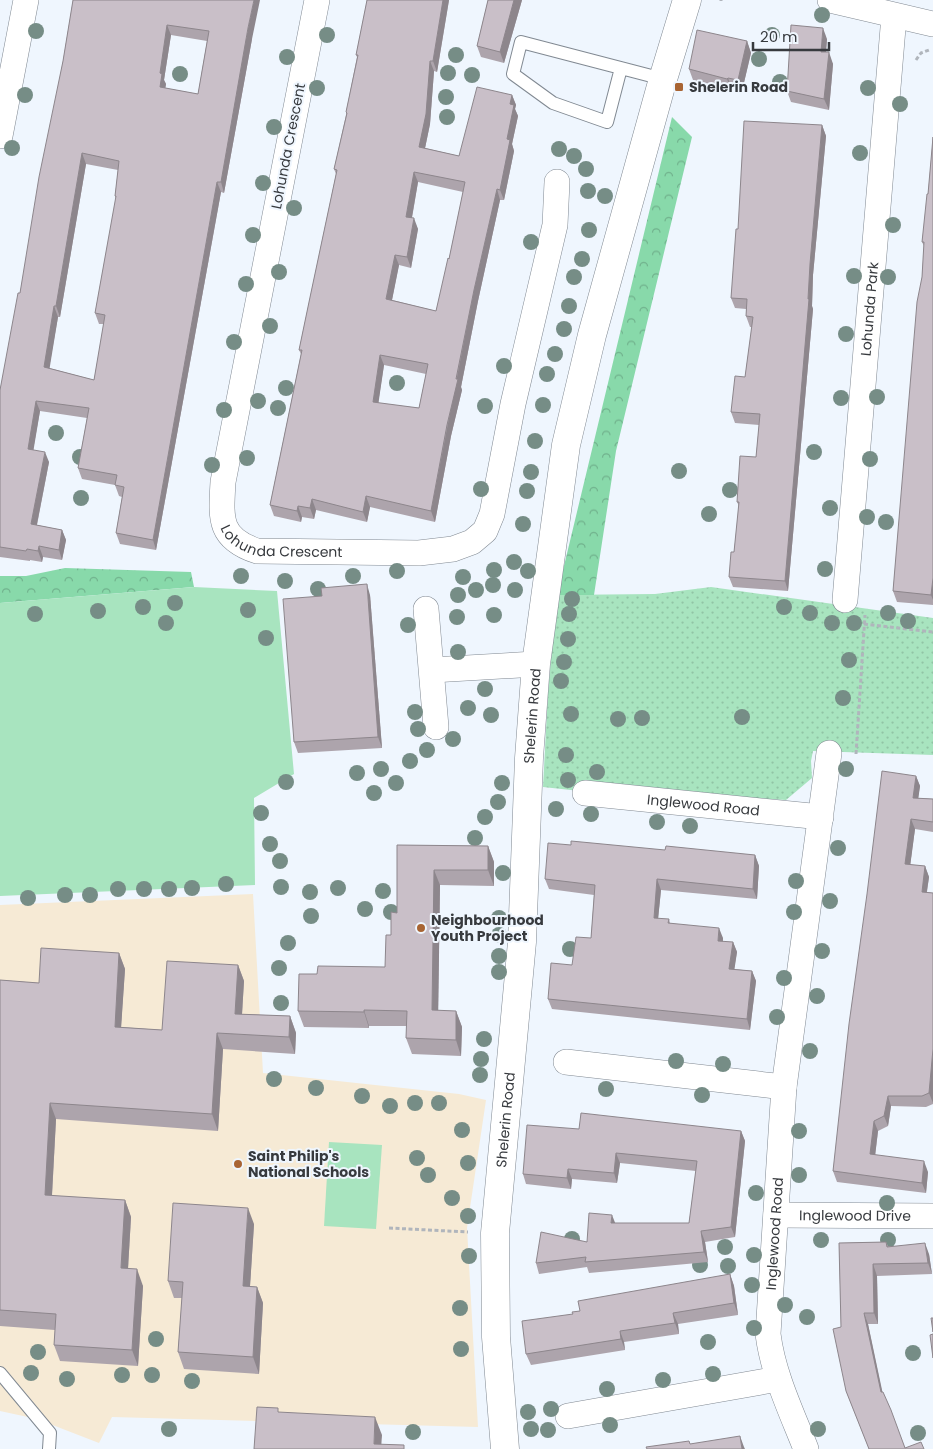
<svg xmlns="http://www.w3.org/2000/svg" width="933" height="1449" font-family="Poppins,sans-serif">
<style>
.education{fill:#f6ead5}
.grass{fill:url(#grass-dots)}
.forest{fill:url(#forest-crowns)}
.park{fill:#a8e4bf}
.lines{fill:none;stroke-linecap:round;stroke-linejoin:round}
.lane-casing{stroke:#818992;stroke-width:14}
.street-casing{stroke:#818992;stroke-width:26}
.secondary-casing{stroke:#818992;stroke-width:29}
.path{stroke:#b0b5bc;stroke-width:3;stroke-dasharray:4 2.5;stroke-linecap:butt}
.lane{stroke:#fff;stroke-width:12}
.street{stroke:#fff;stroke-width:25}
.secondary{stroke:#fff;stroke-width:28}
.tree{fill:#768d86}
.wall{fill:#ada4ac;fill-rule:evenodd}
.shaded-wall{fill:#8d868c}
.building{fill:#c9bfc8;stroke:#8d868c;fill-rule:evenodd}
.poi-dot{fill:#a86433;stroke:#eff6fe;stroke-width:2}
.labels{text-anchor:middle;stroke-width:4;stroke-linejoin:round;paint-order:stroke}
.poi-label{font-size:14px;font-weight:bold;fill:#373a3e;stroke:#eff6fe;text-anchor:start}
.street-label{font-size:14px;fill:#373a3e;stroke:#eff6fe}
</style>
<defs>
<pattern id="grass-dots" width="8" height="8" patternUnits="userSpaceOnUse" patternTransform="scale(1.25)"><rect width="8" height="8" fill="#a8e4bf"/><path d="M2 2h.1M6 6h.1" fill="none" stroke="#91c4a5" stroke-width="1.8" stroke-linecap="round"/></pattern>
<pattern id="forest-crowns" width="20" height="18" patternUnits="userSpaceOnUse" patternTransform="scale(1.25)"><rect width="20" height="18" fill="#88d9aa"/><path d="M2 6a3 3 0 1 1 6 0M12 15a3 3 0 1 1 6 0" fill="none" stroke="#70b18c"/></pattern>
</defs>
<rect width="100%" height="100%" fill="#eff6fe"/>
<polygon class="education" points="253,894 263,1073 459,1094 486,1100 467,1228 478,1427 112,1417 99,1443 37,1419 0,1411 0,905"/>
<path class="grass" d="M 711,587 L 933,618 L 933,755 L 813,751 L 811,761 L 812,778 L 786,800 C 706,795 624,797 543,787 L 548,692 L 557,595 L 655,594 Z"/>
<g class="forest">
<polygon points="672,117 692,137 616,451 594,595 557,595"/>
<polygon points="65,568 191,572 194,587 0,603 0,576 26,576"/>
</g>
<g class="park">
<polygon points="194,587 277,591 294,774 254,798 255,885 0,896 0,603"/>
<polygon points="329,1142 382,1145 376,1229 324,1226"/>
</g>
<g class="lines">
<g class="lane-casing">
<g id="lane">
<polyline points="621,68 607,122 553,103 513,74 521,42 663,79"/>
<polyline points="0,1373 50,1433 49,1449"/>
</g>
</g>
<g class="street-casing">
<g id="street">
<path id="s1" d="M 317,0 L 223,482 C 221,518 218,538 257,551 L 419,553 L 453,549 L 472,542 L 485,531 L 492,514 L 513,404 L 555,225 L 557,182"/>
<polyline points="830,0 933,24"/>
<polyline points="0,136 26,0"/>
<path id="s2" d="M 845,600 L 894,16"/>
<polyline points="426,609 436,727"/>
<polyline points="432,670 536,664"/>
<path id="s3" d="M 585,793 L 821,817"/>
<polyline points="566,1062 784,1087"/>
<path id="s4" d="M 776,1215 L 933,1216"/>
<polyline points="568,1416 778,1379"/>
<path id="s5" d="M 806,1449 C 791,1411 773,1374 768,1334 L 784,1087 L 829,753"/>
</g>
</g>
<g class="secondary-casing">
<g id="secondary">
<path id="s6" d="M 505,1449 L 496,1337 L 495,1233 L 522,942 L 529,758 L 536,664 L 566,445 L 592,335 L 663,79 L 687,0"/>
</g>
</g>
<g class="path">
<polyline points="721,1 721,0"/>
<polyline points="916,60 921,53 929,50"/>
<polyline points="864,624 933,632"/>
<polyline points="856,754 865,615"/>
<polyline points="389,1228 468,1232"/>
</g>
<use href="#lane" class="lane"/>
<use href="#street" class="street"/>
<use href="#secondary" class="secondary"/>
</g>
<g class="tree">
<circle cx="822" cy="15" r="8"/>
<circle cx="36" cy="31" r="8"/>
<circle cx="327" cy="35" r="8"/>
<circle cx="772" cy="35" r="8"/>
<circle cx="456" cy="55" r="8"/>
<circle cx="287" cy="57" r="8"/>
<circle cx="759" cy="59" r="8"/>
<circle cx="448" cy="73" r="8"/>
<circle cx="180" cy="74" r="8"/>
<circle cx="472" cy="75" r="8"/>
<circle cx="780" cy="82" r="8"/>
<circle cx="317" cy="88" r="8"/>
<circle cx="868" cy="88" r="8"/>
<circle cx="25" cy="95" r="8"/>
<circle cx="446" cy="97" r="8"/>
<circle cx="900" cy="104" r="8"/>
<circle cx="447" cy="117" r="8"/>
<circle cx="274" cy="127" r="8"/>
<circle cx="12" cy="148" r="8"/>
<circle cx="559" cy="149" r="8"/>
<circle cx="860" cy="153" r="8"/>
<circle cx="574" cy="156" r="8"/>
<circle cx="586" cy="169" r="8"/>
<circle cx="263" cy="183" r="8"/>
<circle cx="588" cy="191" r="8"/>
<circle cx="605" cy="196" r="8"/>
<circle cx="294" cy="208" r="8"/>
<circle cx="893" cy="225" r="8"/>
<circle cx="589" cy="230" r="8"/>
<circle cx="253" cy="235" r="8"/>
<circle cx="531" cy="242" r="8"/>
<circle cx="582" cy="259" r="8"/>
<circle cx="279" cy="272" r="8"/>
<circle cx="854" cy="276" r="8"/>
<circle cx="574" cy="277" r="8"/>
<circle cx="888" cy="277" r="8"/>
<circle cx="246" cy="284" r="8"/>
<circle cx="569" cy="306" r="8"/>
<circle cx="270" cy="326" r="8"/>
<circle cx="564" cy="329" r="8"/>
<circle cx="846" cy="334" r="8"/>
<circle cx="234" cy="342" r="8"/>
<circle cx="555" cy="354" r="8"/>
<circle cx="504" cy="366" r="8"/>
<circle cx="547" cy="374" r="8"/>
<circle cx="397" cy="383" r="8"/>
<circle cx="286" cy="388" r="8"/>
<circle cx="877" cy="397" r="8"/>
<circle cx="841" cy="398" r="8"/>
<circle cx="258" cy="401" r="8"/>
<circle cx="543" cy="405" r="8"/>
<circle cx="485" cy="406" r="8"/>
<circle cx="278" cy="408" r="8"/>
<circle cx="224" cy="410" r="8"/>
<circle cx="56" cy="433" r="8"/>
<circle cx="535" cy="441" r="8"/>
<circle cx="814" cy="452" r="8"/>
<circle cx="80" cy="457" r="8"/>
<circle cx="247" cy="458" r="8"/>
<circle cx="870" cy="459" r="8"/>
<circle cx="212" cy="465" r="8"/>
<circle cx="679" cy="471" r="8"/>
<circle cx="531" cy="472" r="8"/>
<circle cx="481" cy="489" r="8"/>
<circle cx="730" cy="490" r="8"/>
<circle cx="527" cy="491" r="8"/>
<circle cx="81" cy="498" r="8"/>
<circle cx="830" cy="508" r="8"/>
<circle cx="709" cy="514" r="8"/>
<circle cx="867" cy="517" r="8"/>
<circle cx="886" cy="522" r="8"/>
<circle cx="523" cy="524" r="8"/>
<circle cx="514" cy="562" r="8"/>
<circle cx="825" cy="569" r="8"/>
<circle cx="494" cy="570" r="8"/>
<circle cx="397" cy="571" r="8"/>
<circle cx="528" cy="571" r="8"/>
<circle cx="241" cy="576" r="8"/>
<circle cx="353" cy="576" r="8"/>
<circle cx="463" cy="577" r="8"/>
<circle cx="285" cy="581" r="8"/>
<circle cx="493" cy="585" r="8"/>
<circle cx="318" cy="589" r="8"/>
<circle cx="476" cy="590" r="8"/>
<circle cx="515" cy="590" r="8"/>
<circle cx="458" cy="595" r="8"/>
<circle cx="572" cy="599" r="8"/>
<circle cx="175" cy="603" r="8"/>
<circle cx="143" cy="607" r="8"/>
<circle cx="784" cy="607" r="8"/>
<circle cx="248" cy="610" r="8"/>
<circle cx="98" cy="611" r="8"/>
<circle cx="810" cy="613" r="8"/>
<circle cx="888" cy="613" r="8"/>
<circle cx="35" cy="614" r="8"/>
<circle cx="569" cy="614" r="8"/>
<circle cx="494" cy="615" r="8"/>
<circle cx="457" cy="617" r="8"/>
<circle cx="908" cy="621" r="8"/>
<circle cx="166" cy="623" r="8"/>
<circle cx="832" cy="623" r="8"/>
<circle cx="854" cy="623" r="8"/>
<circle cx="408" cy="625" r="8"/>
<circle cx="266" cy="638" r="8"/>
<circle cx="568" cy="639" r="8"/>
<circle cx="458" cy="652" r="8"/>
<circle cx="849" cy="660" r="8"/>
<circle cx="564" cy="662" r="8"/>
<circle cx="561" cy="681" r="8"/>
<circle cx="485" cy="689" r="8"/>
<circle cx="843" cy="698" r="8"/>
<circle cx="468" cy="708" r="8"/>
<circle cx="415" cy="712" r="8"/>
<circle cx="571" cy="714" r="8"/>
<circle cx="491" cy="715" r="8"/>
<circle cx="742" cy="717" r="8"/>
<circle cx="642" cy="718" r="8"/>
<circle cx="618" cy="719" r="8"/>
<circle cx="418" cy="729" r="8"/>
<circle cx="453" cy="739" r="8"/>
<circle cx="427" cy="750" r="8"/>
<circle cx="566" cy="755" r="8"/>
<circle cx="410" cy="761" r="8"/>
<circle cx="381" cy="769" r="8"/>
<circle cx="846" cy="769" r="8"/>
<circle cx="597" cy="772" r="8"/>
<circle cx="357" cy="773" r="8"/>
<circle cx="568" cy="780" r="8"/>
<circle cx="286" cy="782" r="8"/>
<circle cx="396" cy="783" r="8"/>
<circle cx="502" cy="783" r="8"/>
<circle cx="374" cy="793" r="8"/>
<circle cx="498" cy="802" r="8"/>
<circle cx="556" cy="809" r="8"/>
<circle cx="261" cy="813" r="8"/>
<circle cx="591" cy="814" r="8"/>
<circle cx="485" cy="817" r="8"/>
<circle cx="657" cy="822" r="8"/>
<circle cx="690" cy="826" r="8"/>
<circle cx="475" cy="838" r="8"/>
<circle cx="270" cy="844" r="8"/>
<circle cx="838" cy="848" r="8"/>
<circle cx="280" cy="861" r="8"/>
<circle cx="503" cy="873" r="8"/>
<circle cx="796" cy="881" r="8"/>
<circle cx="226" cy="884" r="8"/>
<circle cx="281" cy="887" r="8"/>
<circle cx="192" cy="888" r="8"/>
<circle cx="338" cy="888" r="8"/>
<circle cx="118" cy="889" r="8"/>
<circle cx="144" cy="889" r="8"/>
<circle cx="169" cy="889" r="8"/>
<circle cx="383" cy="891" r="8"/>
<circle cx="310" cy="892" r="8"/>
<circle cx="65" cy="895" r="8"/>
<circle cx="90" cy="895" r="8"/>
<circle cx="28" cy="898" r="8"/>
<circle cx="830" cy="901" r="8"/>
<circle cx="365" cy="909" r="8"/>
<circle cx="391" cy="912" r="8"/>
<circle cx="794" cy="912" r="8"/>
<circle cx="311" cy="916" r="8"/>
<circle cx="499" cy="918" r="8"/>
<circle cx="499" cy="935" r="8"/>
<circle cx="288" cy="943" r="8"/>
<circle cx="570" cy="949" r="8"/>
<circle cx="822" cy="951" r="8"/>
<circle cx="499" cy="956" r="8"/>
<circle cx="279" cy="968" r="8"/>
<circle cx="499" cy="972" r="8"/>
<circle cx="784" cy="978" r="8"/>
<circle cx="817" cy="996" r="8"/>
<circle cx="281" cy="1003" r="8"/>
<circle cx="777" cy="1017" r="8"/>
<circle cx="484" cy="1039" r="8"/>
<circle cx="810" cy="1051" r="8"/>
<circle cx="481" cy="1059" r="8"/>
<circle cx="676" cy="1061" r="8"/>
<circle cx="723" cy="1064" r="8"/>
<circle cx="480" cy="1075" r="8"/>
<circle cx="274" cy="1079" r="8"/>
<circle cx="316" cy="1088" r="8"/>
<circle cx="606" cy="1089" r="8"/>
<circle cx="702" cy="1095" r="8"/>
<circle cx="362" cy="1096" r="8"/>
<circle cx="415" cy="1103" r="8"/>
<circle cx="439" cy="1103" r="8"/>
<circle cx="390" cy="1106" r="8"/>
<circle cx="462" cy="1130" r="8"/>
<circle cx="799" cy="1131" r="8"/>
<circle cx="417" cy="1158" r="8"/>
<circle cx="468" cy="1163" r="8"/>
<circle cx="428" cy="1175" r="8"/>
<circle cx="799" cy="1175" r="8"/>
<circle cx="756" cy="1193" r="8"/>
<circle cx="452" cy="1198" r="8"/>
<circle cx="887" cy="1203" r="8"/>
<circle cx="468" cy="1216" r="8"/>
<circle cx="572" cy="1239" r="8"/>
<circle cx="821" cy="1240" r="8"/>
<circle cx="888" cy="1240" r="8"/>
<circle cx="725" cy="1247" r="8"/>
<circle cx="754" cy="1255" r="8"/>
<circle cx="469" cy="1256" r="8"/>
<circle cx="700" cy="1265" r="8"/>
<circle cx="728" cy="1266" r="8"/>
<circle cx="752" cy="1285" r="8"/>
<circle cx="785" cy="1305" r="8"/>
<circle cx="460" cy="1308" r="8"/>
<circle cx="807" cy="1317" r="8"/>
<circle cx="754" cy="1328" r="8"/>
<circle cx="156" cy="1339" r="8"/>
<circle cx="708" cy="1342" r="8"/>
<circle cx="461" cy="1349" r="8"/>
<circle cx="38" cy="1352" r="8"/>
<circle cx="913" cy="1353" r="8"/>
<circle cx="31" cy="1373" r="8"/>
<circle cx="713" cy="1374" r="8"/>
<circle cx="122" cy="1375" r="8"/>
<circle cx="152" cy="1375" r="8"/>
<circle cx="67" cy="1379" r="8"/>
<circle cx="663" cy="1380" r="8"/>
<circle cx="192" cy="1381" r="8"/>
<circle cx="607" cy="1389" r="8"/>
<circle cx="551" cy="1409" r="8"/>
<circle cx="528" cy="1412" r="8"/>
<circle cx="610" cy="1425" r="8"/>
<circle cx="169" cy="1429" r="8"/>
<circle cx="531" cy="1429" r="8"/>
<circle cx="818" cy="1429" r="8"/>
<circle cx="548" cy="1430" r="8"/>
<circle cx="413" cy="1432" r="8"/>
<circle cx="918" cy="1433" r="8"/>
</g>
<g class="wall">
<path d="M 73,0 L 252,39 L 224,193 L 221,192 L 156,550 L 120,544 L 116,533 L 122,497 L 119,496 L 115,485 L 82,479 L 78,468 L 87,418 L 40,411 L 33,450 L 49,462 L 37,525 L 62,530 L 66,540 L 62,560 L 43,557 L 42,562 L 30,560 L 30,561 L 0,557 L 0,390 L 20,293 L 63,61 ZM 171,35 L 207,41 L 198,94 L 165,88 L 166,84 L 164,80 ZM 86,164 L 118,170 L 115,196 L 116,199 L 95,313 L 99,324 L 104,324 L 94,380 L 49,368 L 58,317 L 60,317 Z"/>
<path d="M 367,0 L 449,0 L 437,72 L 434,71 L 430,124 L 425,148 L 459,156 L 512,95 L 516,105 L 515,109 L 518,116 L 512,144 L 514,151 L 504,200 L 500,200 L 478,301 L 461,387 L 462,390 L 451,436 L 435,522 L 370,507 L 367,522 L 316,510 L 314,519 L 302,517 L 301,522 L 274,516 L 270,505 L 301,354 L 299,350 L 336,174 L 334,169 L 346,115 L 346,112 L 357,57 L 356,55 ZM 418,182 L 463,192 L 449,259 L 436,311 L 392,300 L 399,265 L 411,268 L 418,229 L 412,218 ZM 384,365 L 426,374 L 419,408 L 378,403 Z"/>
<polygon points="488,0 522,0 504,63 481,57 477,46"/>
<polygon points="827,39 826,52 833,64 829,110 791,102 787,91"/>
<polygon points="747,41 751,53 742,91 732,89 731,90 693,80 689,69"/>
<polygon points="822,125 826,136 813,275 812,306 813,309 788,591 733,587 729,577 734,552 739,506 737,502 756,457 759,425 735,423 731,412 745,377 752,327 750,327 746,316 746,309 735,308 731,298 738,229"/>
<polygon points="933,137 933,605 897,602 893,591 922,277 924,246 922,242 928,194"/>
<polygon points="370,595 382,748 298,753 294,742"/>
<polygon points="916,776 920,786 918,798 933,799 933,832 915,829 910,865 925,866 929,877 927,892 933,893 933,1104 926,1107 891,1106 888,1126 878,1131 875,1155 928,1172 926,1193 837,1182 833,1171"/>
<polygon points="397,845 488,846 494,862 494,886 440,885 438,1011 456,1011 462,1027 461,1056 412,1054 406,1038 407,1026 369,1026 369,1028 304,1027 298,1011 317,974 385,967 391,935 397,913"/>
<polygon points="571,845 755,855 759,866 757,899 661,890 658,919 669,919 670,923 723,938 723,942 733,942 737,952 734,969 752,971 756,981 750,1030 552,1009 548,999 572,965 591,938 594,895 549,889 545,879"/>
<polygon points="119,953 125,969 121,1027 162,1030 238,965 244,981 242,1014 290,1016 296,1033 295,1054 223,1049 218,1131 56,1119 52,1196 125,1200 131,1217 128,1269 143,1286 138,1366 60,1361 54,1345 55,1330 0,1326 0,980 39,983"/>
<polygon points="579,1129 741,1131 745,1141 735,1237 705,1242 708,1262 589,1273 587,1267 539,1274 536,1263 587,1242 615,1223 689,1223 696,1171 620,1163 617,1183 572,1179 571,1189 526,1184 523,1174"/>
<polygon points="254,1224 250,1286 257,1287 263,1303 259,1374 184,1369 178,1352 182,1298 174,1298 168,1281"/>
<polygon points="886,1242 888,1246 929,1254 932,1274 877,1276 878,1324 868,1324 882,1392 905,1448 924,1449 869,1449 846,1391 841,1327 839,1243"/>
<polygon points="730,1274 734,1286 738,1315 678,1324 679,1334 624,1342 625,1350 531,1365 526,1354 573,1314 580,1311"/>
</g>
<g class="shaded-wall">
<polygon points="254,0 260,0 252,39 224,193 221,182 248,28"/>
<polygon points="443,0 449,0 437,72 433,61"/>
<polygon points="514,0 522,0 504,63 500,52"/>
<polygon points="167,25 171,35 164,80 166,84 164,97 160,87 160,73"/>
<polygon points="823,28 827,39 825,63 821,52"/>
<polygon points="747,41 751,53 742,91 738,80"/>
<polygon points="829,52 833,64 829,110 824,99"/>
<polygon points="430,61 434,71 430,124 423,158 419,147"/>
<polygon points="728,78 732,89 731,90 727,79"/>
<polygon points="512,95 516,105 515,109 518,116 512,144 514,151 504,200 500,190 510,104"/>
<polygon points="822,125 826,136 813,275 812,306 813,309 788,591 785,581 808,299 810,264"/>
<polygon points="82,153 86,164 60,317 56,306"/>
<polygon points="414,172 418,182 410,228 406,217"/>
<polygon points="217,182 221,192 156,550 153,540"/>
<polygon points="497,189 500,200 478,301 461,387 462,390 451,436 435,522 431,511 474,290"/>
<polygon points="414,218 418,229 411,268 407,257"/>
<polygon points="395,255 399,265 390,310 386,299"/>
<polygon points="54,306 58,317 48,378 44,367"/>
<polygon points="380,355 384,365 377,413 373,402"/>
<polygon points="36,401 40,411 32,459 28,449"/>
<polygon points="45,452 49,462 35,534 31,524"/>
<polygon points="366,496 370,507 367,522 363,512"/>
<polygon points="312,499 316,510 314,519 310,508"/>
<polygon points="298,506 302,517 301,522 297,511"/>
<polygon points="62,530 66,540 62,560 59,550"/>
<polygon points="39,546 43,557 42,562 38,551"/>
<polygon points="933,579 933,600 931,595"/>
<polygon points="367,584 370,595 382,748 378,737"/>
<polygon points="916,776 920,786 917,808 913,798"/>
<polygon points="911,819 915,829 909,875 905,864"/>
<polygon points="488,846 494,862 494,886 488,870"/>
<polygon points="755,855 759,866 757,899 753,889"/>
<polygon points="925,866 929,877 925,903 922,892"/>
<polygon points="434,870 440,885 438,1026 432,1010"/>
<polygon points="657,879 661,890 657,929 654,918"/>
<polygon points="719,928 723,938 722,952 718,941"/>
<polygon points="733,942 737,952 733,979 729,969"/>
<polygon points="119,953 125,969 120,1044 115,1027"/>
<polygon points="238,965 244,981 241,1030 235,1014"/>
<polygon points="752,971 756,981 750,1030 747,1019"/>
<polygon points="364,1010 369,1026 369,1028 364,1012"/>
<polygon points="456,1011 462,1027 461,1056 456,1040"/>
<polygon points="290,1016 296,1033 295,1054 289,1037"/>
<polygon points="217,1033 223,1049 218,1131 212,1114"/>
<polygon points="933,1049 933,1103 929,1093"/>
<polygon points="888,1096 891,1106 888,1126 884,1116"/>
<polygon points="50,1103 56,1119 51,1212 45,1195"/>
<polygon points="874,1121 878,1131 874,1165 870,1154"/>
<polygon points="741,1131 745,1141 735,1237 731,1227"/>
<polygon points="616,1153 620,1163 617,1183 614,1173"/>
<polygon points="924,1161 928,1172 926,1193 922,1183"/>
<polygon points="568,1169 572,1179 571,1189 567,1178"/>
<polygon points="125,1200 131,1217 127,1285 121,1268"/>
<polygon points="248,1208 254,1224 249,1302 243,1286"/>
<polygon points="612,1215 616,1225 611,1223"/>
<polygon points="701,1231 705,1242 708,1262 704,1252"/>
<polygon points="925,1243 929,1254 932,1274 928,1263"/>
<polygon points="873,1264 877,1276 878,1324 874,1313"/>
<polygon points="137,1269 143,1286 138,1366 132,1350"/>
<polygon points="730,1274 734,1286 738,1315 734,1303"/>
<polygon points="257,1287 263,1303 259,1374 253,1357"/>
<polygon points="673,1313 678,1324 679,1334 675,1323"/>
<polygon points="864,1313 868,1324 885,1404 881,1392"/>
<polygon points="620,1331 624,1342 625,1350 621,1339"/>
<polygon points="375,1417 382,1435 381,1449 374,1444"/>
<polygon points="740,1436 744,1447 745,1449 742,1449"/>
</g>
<g class="building">
<path d="M 73,0 L 254,0 L 248,28 L 221,182 L 217,182 L 153,540 L 116,533 L 124,487 L 115,485 L 117,475 L 78,468 L 89,408 L 36,401 L 28,449 L 45,452 L 31,524 L 62,530 L 59,550 L 39,546 L 38,551 L 27,549 L 26,551 L 0,547 L 0,390 L 18,293 L 20,293 L 39,177 L 63,61 ZM 167,25 L 209,31 L 198,94 L 160,87 L 162,74 L 160,73 ZM 82,153 L 119,161 L 115,196 L 116,196 L 95,313 L 105,315 L 94,380 L 44,367 L 54,306 L 56,306 Z"/>
<path d="M 367,0 L 443,0 L 433,61 L 430,61 L 426,114 L 419,147 L 459,156 L 477,87 L 512,95 L 510,104 L 514,105 L 507,139 L 510,140 L 500,190 L 497,189 L 474,290 L 456,379 L 458,379 L 447,425 L 431,511 L 366,496 L 363,512 L 312,499 L 310,508 L 298,506 L 297,511 L 270,505 L 302,350 L 299,350 L 309,302 L 337,170 L 334,169 L 347,113 L 346,112 L 358,55 L 356,55 ZM 414,172 L 465,182 L 449,259 L 448,258 L 436,311 L 386,299 L 395,255 L 407,257 L 414,218 L 406,217 ZM 380,355 L 428,364 L 419,408 L 373,402 Z"/>
<polygon points="488,0 514,0 500,52 477,46"/>
<polygon points="791,25 823,28 821,52 829,52 824,99 787,91"/>
<polygon points="697,30 747,41 738,80 728,78 727,79 689,69"/>
<polygon points="744,121 822,125 810,264 808,299 809,299 785,581 729,577 731,552 734,552 739,502 737,502 740,456 756,457 760,414 731,412 735,376 745,377 753,317 746,316 747,299 731,298 736,229 738,229"/>
<polygon points="933,137 933,578 931,595 893,591 917,302 922,277 924,242 922,242 927,194 928,194"/>
<polygon points="367,584 378,737 294,742 283,599 322,596 321,588"/>
<polygon points="882,771 916,776 913,798 933,799 933,822 911,819 905,864 925,866 922,892 933,893 933,1049 929,1093 922,1096 888,1096 884,1116 874,1121 870,1154 924,1161 922,1183 833,1171 849,1024 867,894"/>
<polygon points="571,841 665,850 666,846 755,855 753,889 657,879 654,918 669,919 668,923 719,928 718,941 733,942 729,969 752,971 747,1019 548,999 551,963 572,965 576,937 591,938 595,885 545,879 548,843 571,845"/>
<polygon points="397,845 488,846 488,870 434,870 432,1010 456,1011 456,1040 406,1038 407,1011 364,1010 364,1012 298,1011 299,974 317,974 318,966 385,967 386,935 391,935 391,912 397,913"/>
<polygon points="41,948 119,953 115,1027 162,1030 167,961 238,965 235,1014 290,1016 289,1037 217,1033 212,1114 50,1103 45,1195 125,1200 121,1268 137,1269 132,1350 54,1345 56,1314 0,1310 0,980 39,983"/>
<polygon points="581,1113 741,1131 731,1227 701,1231 704,1252 585,1262 586,1257 536,1263 541,1232 587,1242 589,1213 612,1215 611,1223 689,1223 697,1161 616,1153 614,1173 568,1169 567,1178 523,1174 527,1125 579,1129"/>
<polygon points="173,1203 248,1208 243,1286 257,1287 253,1357 178,1352 183,1282 168,1281"/>
<polygon points="886,1242 887,1247 925,1243 928,1263 873,1264 874,1313 864,1313 881,1392 883,1392 891,1410 905,1448 921,1442 924,1449 869,1449 846,1391 833,1329 841,1327 839,1243"/>
<polygon points="730,1274 734,1303 673,1313 675,1323 620,1331 621,1339 526,1354 522,1321 573,1314 572,1312 580,1311 578,1301"/>
<polygon points="931,1318 933,1318 933,1332"/>
<polygon points="933,1334 933,1358 930,1335"/>
<polygon points="257,1407 278,1408 278,1412 375,1417 374,1444 404,1445 404,1449 254,1449"/>
<polygon points="740,1436 742,1449 647,1449 646,1447 689,1441 690,1444"/>
</g>
<g class="poi-dot">
<rect x="674" y="82" width="10" height="10" rx="2.5"/>
<circle cx="421" cy="928" r="5"/>
<circle cx="238" cy="1164" r="5"/>
</g>
<g class="labels">
<g class="poi-label">
<text x="689" y="92">Shelerin Road</text>
<text x="431" y="925">Neighbourhood<tspan x="431" dy="16">Youth Project</tspan></text>
<text x="248" y="1161">Saint Philip's<tspan x="248" dy="16">National Schools</tspan></text>
</g>
<g class="street-label">
<text transform="translate(288 146) rotate(-79)" y="5">Lohunda Crescent</text>
<text dy="5" stroke="none"><textPath href="#s2" startOffset="292">Lohunda Park</textPath></text>
<text dy="5" stroke="none"><textPath href="#s1" startOffset="599">Lohunda Crescent</textPath></text>
<text dy="5" stroke="none"><textPath href="#s6" startOffset="735">Shelerin Road</textPath></text>
<text dy="5" stroke="none"><textPath href="#s3" startOffset="119">Inglewood Road</textPath></text>
<text dy="5" stroke="none"><textPath href="#s6" startOffset="330">Shelerin Road</textPath></text>
<text dy="5" stroke="none"><textPath href="#s4" startOffset="79">Inglewood Drive</textPath></text>
<text dy="5" stroke="none"><textPath href="#s5" startOffset="222">Inglewood Road</textPath></text>
</g>
</g>
<path d="M753 42v8h76v-8" fill="none" stroke="#373a3e" stroke-width="2.5"/>
<text x="760" y="42" font-size="15" fill="#373a3e" stroke="#eff6fe" stroke-width="4" paint-order="stroke">20 m</text>
</svg>
